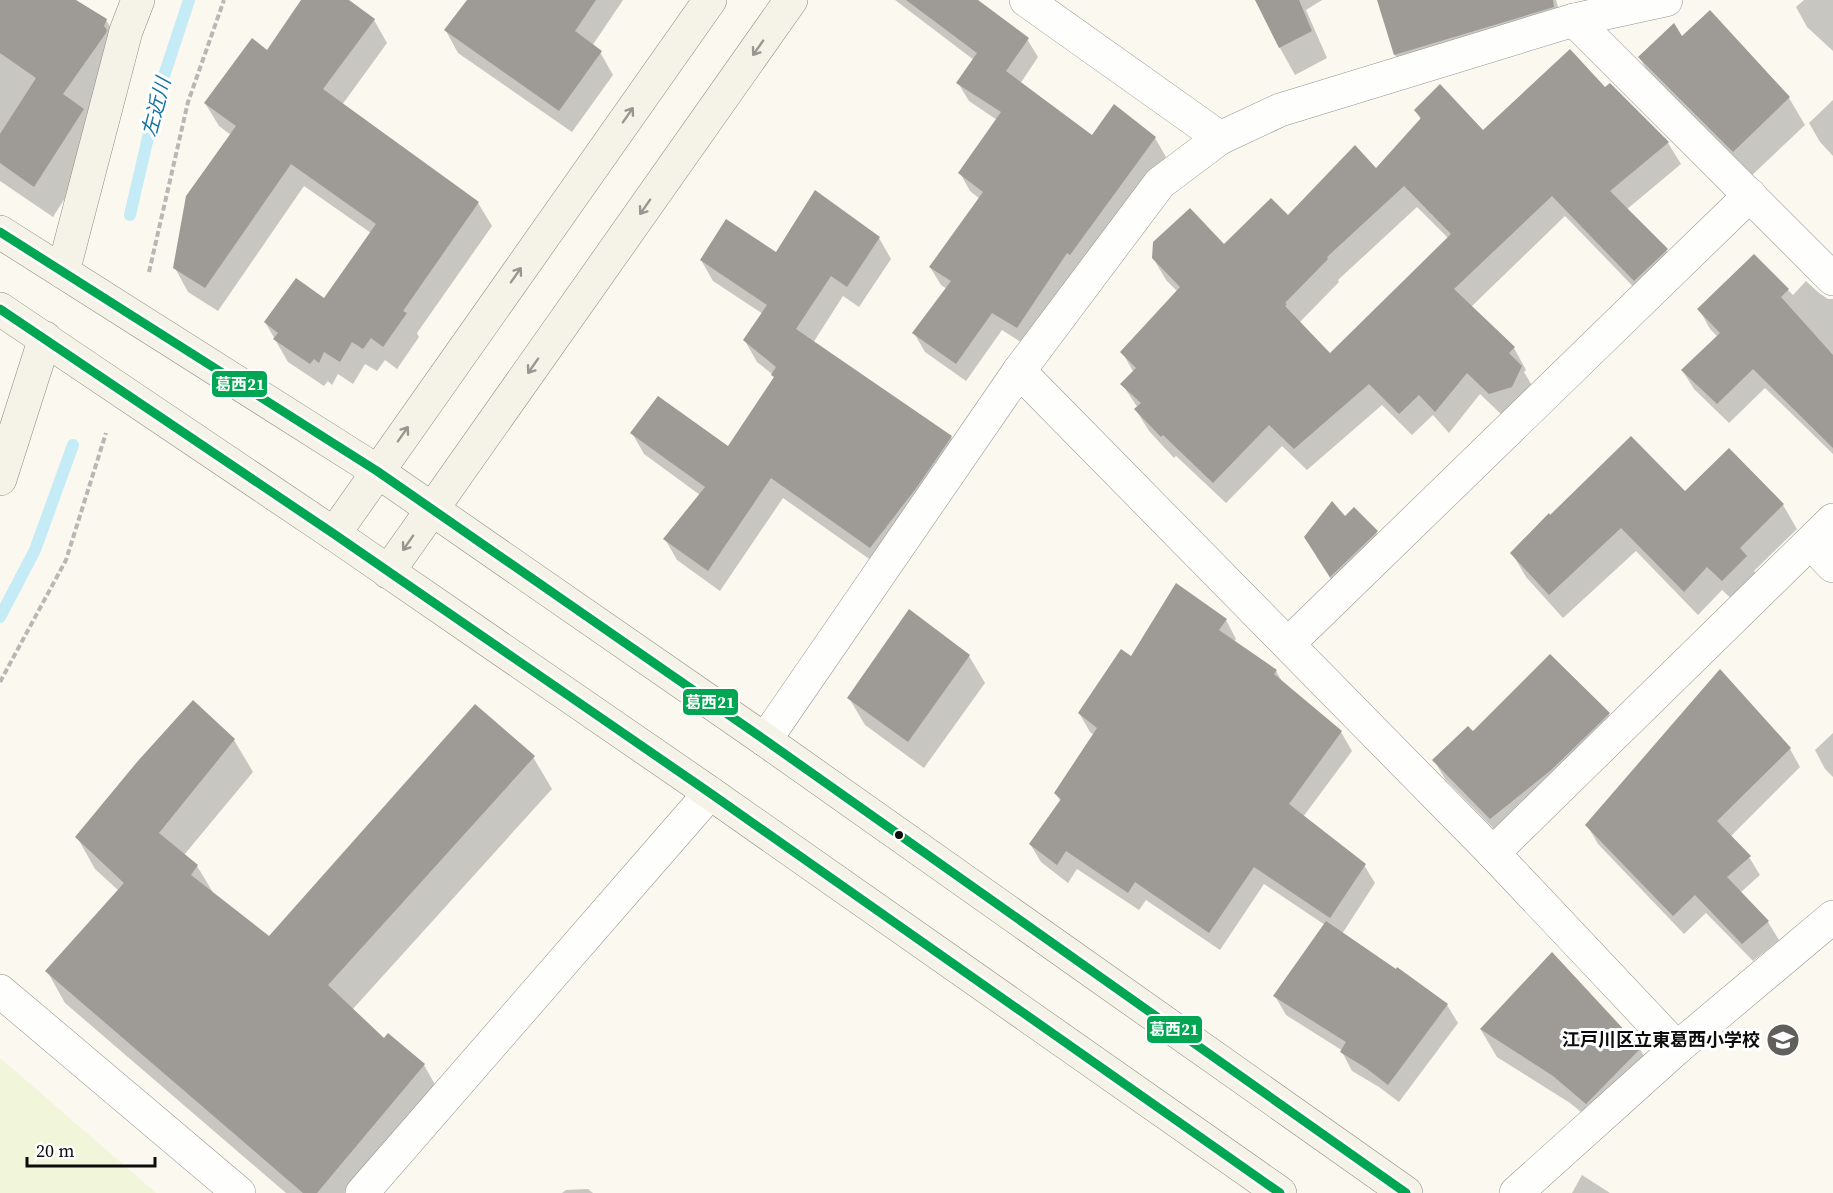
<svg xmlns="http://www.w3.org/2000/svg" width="1833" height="1193" font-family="'Source Serif 4','Noto Sans JP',serif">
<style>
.pitch{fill:#f1f5d9}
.shadow{fill:#0003;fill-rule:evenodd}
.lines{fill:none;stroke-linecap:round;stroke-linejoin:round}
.stream{stroke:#c5ebf6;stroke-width:12}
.building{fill:#9e9a96;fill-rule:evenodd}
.street-casing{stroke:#94928f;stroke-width:34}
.secondary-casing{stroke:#8a8985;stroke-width:34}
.path{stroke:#b7b7b5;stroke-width:4;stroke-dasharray:6 3;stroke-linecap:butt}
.street{stroke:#fefefd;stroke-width:33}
.secondary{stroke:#f5f2e8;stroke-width:33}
.bus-1-casing{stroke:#fff;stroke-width:14}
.bus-1{stroke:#00a651;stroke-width:9}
.oneway{stroke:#989690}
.bus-dot{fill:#0c0c0c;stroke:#fff;stroke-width:2}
.labels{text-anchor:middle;stroke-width:6;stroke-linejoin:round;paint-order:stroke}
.poi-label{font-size:18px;font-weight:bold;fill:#0c0c0c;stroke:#fff;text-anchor:end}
.water-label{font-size:20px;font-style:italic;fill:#1174a3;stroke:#fff}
.line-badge{stroke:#fff;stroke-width:2}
.badge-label{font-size:16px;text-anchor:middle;font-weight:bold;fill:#fff}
</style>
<rect width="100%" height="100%" fill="#fbf8f0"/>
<polygon class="pitch" points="0,1058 156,1193 0,1193"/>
<g class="shadow">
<polygon points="0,0 74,0 106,20 124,51 101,141 53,217 0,181"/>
<polygon points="303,0 347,0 374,20 387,43 342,105 478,203 492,226 417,333 419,337 397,369 385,360 377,371 365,364 353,384 338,374 332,385 328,381 324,386 288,362 265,322 325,300 371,233 304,186 218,311 188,292 175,268 231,135 219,126 205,103 268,52"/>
<polygon points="469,0 623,0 592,46 600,52 613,75 572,132 458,53 446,31"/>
<polygon points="895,0 976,0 1027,39 1038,57 1020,84 1093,137 1155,138 1166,157 1027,346 1002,330 966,381 925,352 914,333 947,289 941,285 930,267 980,199 970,191 960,173 997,120 969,101 958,83 974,60"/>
<polygon points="1257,0 1322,0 1306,10 1327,58 1295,75 1280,48"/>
<polygon points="1382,0 1556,0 1565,30 1409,78 1395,55 1380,7"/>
<polygon points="1804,0 1833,0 1833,51 1807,27 1796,7"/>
<polygon points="1682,39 1789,98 1805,125 1749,178 1655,84 1639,57"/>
<path d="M 1610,85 L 1668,143 L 1681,164 L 1626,210 L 1666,250 L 1679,271 L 1648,302 L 1565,216 L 1471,307 L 1514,348 L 1526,370 L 1524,372 L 1534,389 L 1502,415 L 1480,394 L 1449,433 L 1433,415 L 1412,435 L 1382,405 L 1307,470 L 1282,446 L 1226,503 L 1176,456 L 1174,458 L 1149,431 L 1136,410 L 1138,408 L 1122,384 L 1134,373 L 1122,352 L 1177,291 L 1166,280 L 1153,258 L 1224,246 L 1288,218 L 1376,170 L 1421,120 L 1416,111 L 1483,132 L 1605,90 ZM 1417,207 L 1448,238 L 1330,355 L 1299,323 L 1339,282 L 1338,280 Z"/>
<polygon points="1833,100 1833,156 1820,142 1809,123"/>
<polygon points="879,238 891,259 859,307 843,296 813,343 951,437 963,458 882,568 783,498 720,591 677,560 665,539 700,495 644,454 632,433 728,448 775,379 772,374 757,362 745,341 763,314 713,281 701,260 776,254"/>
<polygon points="1754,256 1793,295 1806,281 1819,293 1828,299 1833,299 1833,454 1765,388 1729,423 1694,389 1682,370 1718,337 1710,329 1699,309"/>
<polygon points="1729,450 1783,505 1797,529 1754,571 1760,580 1737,604 1722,590 1698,615 1636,551 1563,618 1526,577 1512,553 1685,493"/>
<polygon points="1345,519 1376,532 1387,550 1341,595 1316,556"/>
<polygon points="1226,620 1236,639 1234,642 1276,671 1283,683 1341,732 1352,751 1303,817 1364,865 1375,883 1342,934 1447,1005 1458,1023 1399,1102 1379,1087 1352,1071 1342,1052 1343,1051 1286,1015 1275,996 1325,925 1264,884 1220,950 1146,900 1139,910 1077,869 1068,883 1041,862 1030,844 1061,802 1055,793 1094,735 1090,732 1079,713 1132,658"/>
<polygon points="969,656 985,683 924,768 865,725 849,698"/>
<polygon points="193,702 234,740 253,772 184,855 197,866 214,894 270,938 533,757 552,789 352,1010 384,1040 424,1065 442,1097 362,1193 286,1193 65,1003 47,971 119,891 95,869 77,837"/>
<polygon points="1608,713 1619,732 1502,837 1445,779 1434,760 1472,733"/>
<polygon points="1833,733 1833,777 1825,769 1815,750"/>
<polygon points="1790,749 1800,767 1730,837 1749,857 1760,875 1740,893 1768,922 1779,940 1753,961 1706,913 1684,934 1598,844 1587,825"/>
<polygon points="1481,1030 1640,1049 1655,1076 1603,1130 1570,1103 1497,1057"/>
<polygon points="1582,1175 1610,1193 1572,1193"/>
<polygon points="588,1189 593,1193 562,1193 566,1190"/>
</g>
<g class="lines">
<g class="stream">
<polyline points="130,215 158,94 189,0"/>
<polyline points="0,617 35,550 73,445"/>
</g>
</g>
<g class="building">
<polygon points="0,0 76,0 107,19 104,26 107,30 106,33 63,94 84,109 34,187 0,163 0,134 36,78 0,53"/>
<polygon points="301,0 349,0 375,19 323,89 479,202 403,311 407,313 383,347 371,338 363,349 352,342 340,362 324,352 319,363 314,359 310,364 273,339 278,333 264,322 296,278 324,298 376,224 291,164 205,288 173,268 186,196 236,126 204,103 252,38 267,50"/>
<polygon points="467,0 596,0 575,31 602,51 559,111 444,30"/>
<polygon points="906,0 978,0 1029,38 1006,71 1092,135 1114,104 1156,137 1070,255 1067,253 1017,328 992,313 956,364 912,333 951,281 929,267 983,192 958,173 1001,112 956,83 977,53"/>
<polygon points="1255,0 1299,0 1312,31 1279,48"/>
<polygon points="1377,0 1553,0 1554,7 1394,55"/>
<polygon points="1710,10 1790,97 1733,152 1638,57 1674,23 1682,36"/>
<path d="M 1570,49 L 1605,87 L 1610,83 L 1669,142 L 1610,191 L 1668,249 L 1634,281 L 1552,196 L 1454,289 L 1515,347 L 1509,353 L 1522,366 L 1512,387 L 1489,394 L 1467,373 L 1435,412 L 1419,395 L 1399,414 L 1369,384 L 1294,449 L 1269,425 L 1213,483 L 1163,435 L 1161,437 L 1134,409 L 1141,403 L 1120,384 L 1136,368 L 1120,352 L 1180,287 L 1152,258 L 1153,242 L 1190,208 L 1224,244 L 1271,198 L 1288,215 L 1355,145 L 1376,168 L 1421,118 L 1414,110 L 1440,84 L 1483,130 ZM 1404,186 L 1451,234 L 1330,353 L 1285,306 L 1287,304 L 1285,303 L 1328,259 L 1327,257 Z"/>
<polygon points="815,190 880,237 847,287 831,276 796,329 952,436 917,487 870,548 771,478 708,571 663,539 705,487 630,433 658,396 728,446 774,377 771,375 776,367 743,340 767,305 700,260 726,219 776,252"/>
<polygon points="1754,254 1789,289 1781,297 1833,355 1833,448 1753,369 1717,404 1681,370 1720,333 1697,309"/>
<polygon points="1631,436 1685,491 1729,448 1784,504 1740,548 1747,556 1722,581 1707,567 1684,592 1621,528 1549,595 1510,553 1549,513 1550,515"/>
<polygon points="1332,501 1345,516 1354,507 1378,531 1330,577 1304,537"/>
<polygon points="1176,583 1227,619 1219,630 1277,670 1274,674 1342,731 1289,804 1366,864 1330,918 1254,867 1209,933 1135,882 1128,893 1066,851 1057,865 1029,844 1061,799 1054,793 1097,728 1078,713 1121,649 1131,656"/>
<polygon points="909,609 970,655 908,742 847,698"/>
<polygon points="1550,654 1610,713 1550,771 1490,819 1432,760 1468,726 1473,731"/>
<polygon points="1720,669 1791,748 1717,821 1751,856 1727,877 1769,921 1742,944 1695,895 1673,916 1585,825"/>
<polygon points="193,700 235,739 159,833 198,865 191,875 269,936 475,704 535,756 328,985 384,1038 388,1033 425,1064 317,1193 303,1193 45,971 124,883 75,837 137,762"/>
<polygon points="1326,921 1396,969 1397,967 1448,1004 1388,1085 1366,1068 1340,1052 1346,1042 1273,996"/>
<polygon points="1552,952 1641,1048 1586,1104 1553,1076 1480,1029"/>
</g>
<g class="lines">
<g class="street-casing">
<g id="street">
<polyline points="1026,0 1220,138"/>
<polyline points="1574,20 1833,279"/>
<polyline points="1019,371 1493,853 1677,1048"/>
<polyline points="1811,543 1833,566"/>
<polyline points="1288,644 1750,195"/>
<polyline points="765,740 1019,371 1160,183 1220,138 1280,110 1574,20 1666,0"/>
<polyline points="1493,853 1833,520"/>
<polyline points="0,991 239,1193"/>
<polyline points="362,1193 710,793"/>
<polyline points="1516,1193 1677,1048 1833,917"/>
</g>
</g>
<g class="secondary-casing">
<g id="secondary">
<polyline points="0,232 377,471 765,740 1406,1193"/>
<polyline points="63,272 126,31 138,0"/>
<polyline points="0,309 334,534 710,793 1280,1193"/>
<polyline points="0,479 45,338"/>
<polyline points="334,534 710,0"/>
<polyline points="388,572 791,0"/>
</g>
</g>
<g class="path">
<polyline points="149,272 188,102 224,0"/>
<polyline points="0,682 66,560 106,433"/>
</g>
<use href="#street" class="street"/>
<use href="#secondary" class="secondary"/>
<g class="bus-1-casing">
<g id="bus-1">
<polyline points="0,232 377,471 765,740 1406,1193"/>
<polyline points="0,309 334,534 710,793 1280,1193"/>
</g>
</g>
<use href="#bus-1" class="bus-1"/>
</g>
<defs><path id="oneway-shaft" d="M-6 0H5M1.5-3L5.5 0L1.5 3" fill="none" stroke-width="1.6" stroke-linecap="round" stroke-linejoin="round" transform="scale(1.5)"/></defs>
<g class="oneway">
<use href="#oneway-shaft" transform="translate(758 48) rotate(125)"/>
<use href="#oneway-shaft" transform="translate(628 115) rotate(-55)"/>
<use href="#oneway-shaft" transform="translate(645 207) rotate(125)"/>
<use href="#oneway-shaft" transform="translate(516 275) rotate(-55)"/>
<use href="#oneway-shaft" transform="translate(533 366) rotate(125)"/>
<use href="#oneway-shaft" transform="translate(403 434) rotate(-55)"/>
<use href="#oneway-shaft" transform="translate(408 543) rotate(125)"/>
</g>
<defs>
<g id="school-disc" transform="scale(1.725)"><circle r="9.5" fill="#605f5c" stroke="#fff"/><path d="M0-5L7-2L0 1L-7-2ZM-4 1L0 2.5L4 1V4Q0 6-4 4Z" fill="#fff"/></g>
</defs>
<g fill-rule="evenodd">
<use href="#school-disc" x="1783" y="1040"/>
</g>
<circle class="bus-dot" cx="899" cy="835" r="5"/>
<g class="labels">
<g class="poi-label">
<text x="1760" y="1046">江戸川区立東葛西小学校</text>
</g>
<g class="water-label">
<text transform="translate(156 107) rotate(-75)" y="7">左近川</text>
</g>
</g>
<g class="line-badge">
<rect x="211" y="370" width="57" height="28" rx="6" fill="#00a651"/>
<rect x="682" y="688" width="57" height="28" rx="6" fill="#00a651"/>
<rect x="1146" y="1015" width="57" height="29" rx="6" fill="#00a651"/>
</g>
<g class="badge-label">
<text x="240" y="390">葛西21</text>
<text x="710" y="708">葛西21</text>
<text x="1174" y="1035">葛西21</text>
</g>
<path d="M27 1157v9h128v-9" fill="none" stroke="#0c0c0c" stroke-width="3"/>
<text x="36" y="1157" font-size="18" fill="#0c0c0c" stroke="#ffffff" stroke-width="4.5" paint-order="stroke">20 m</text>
</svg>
